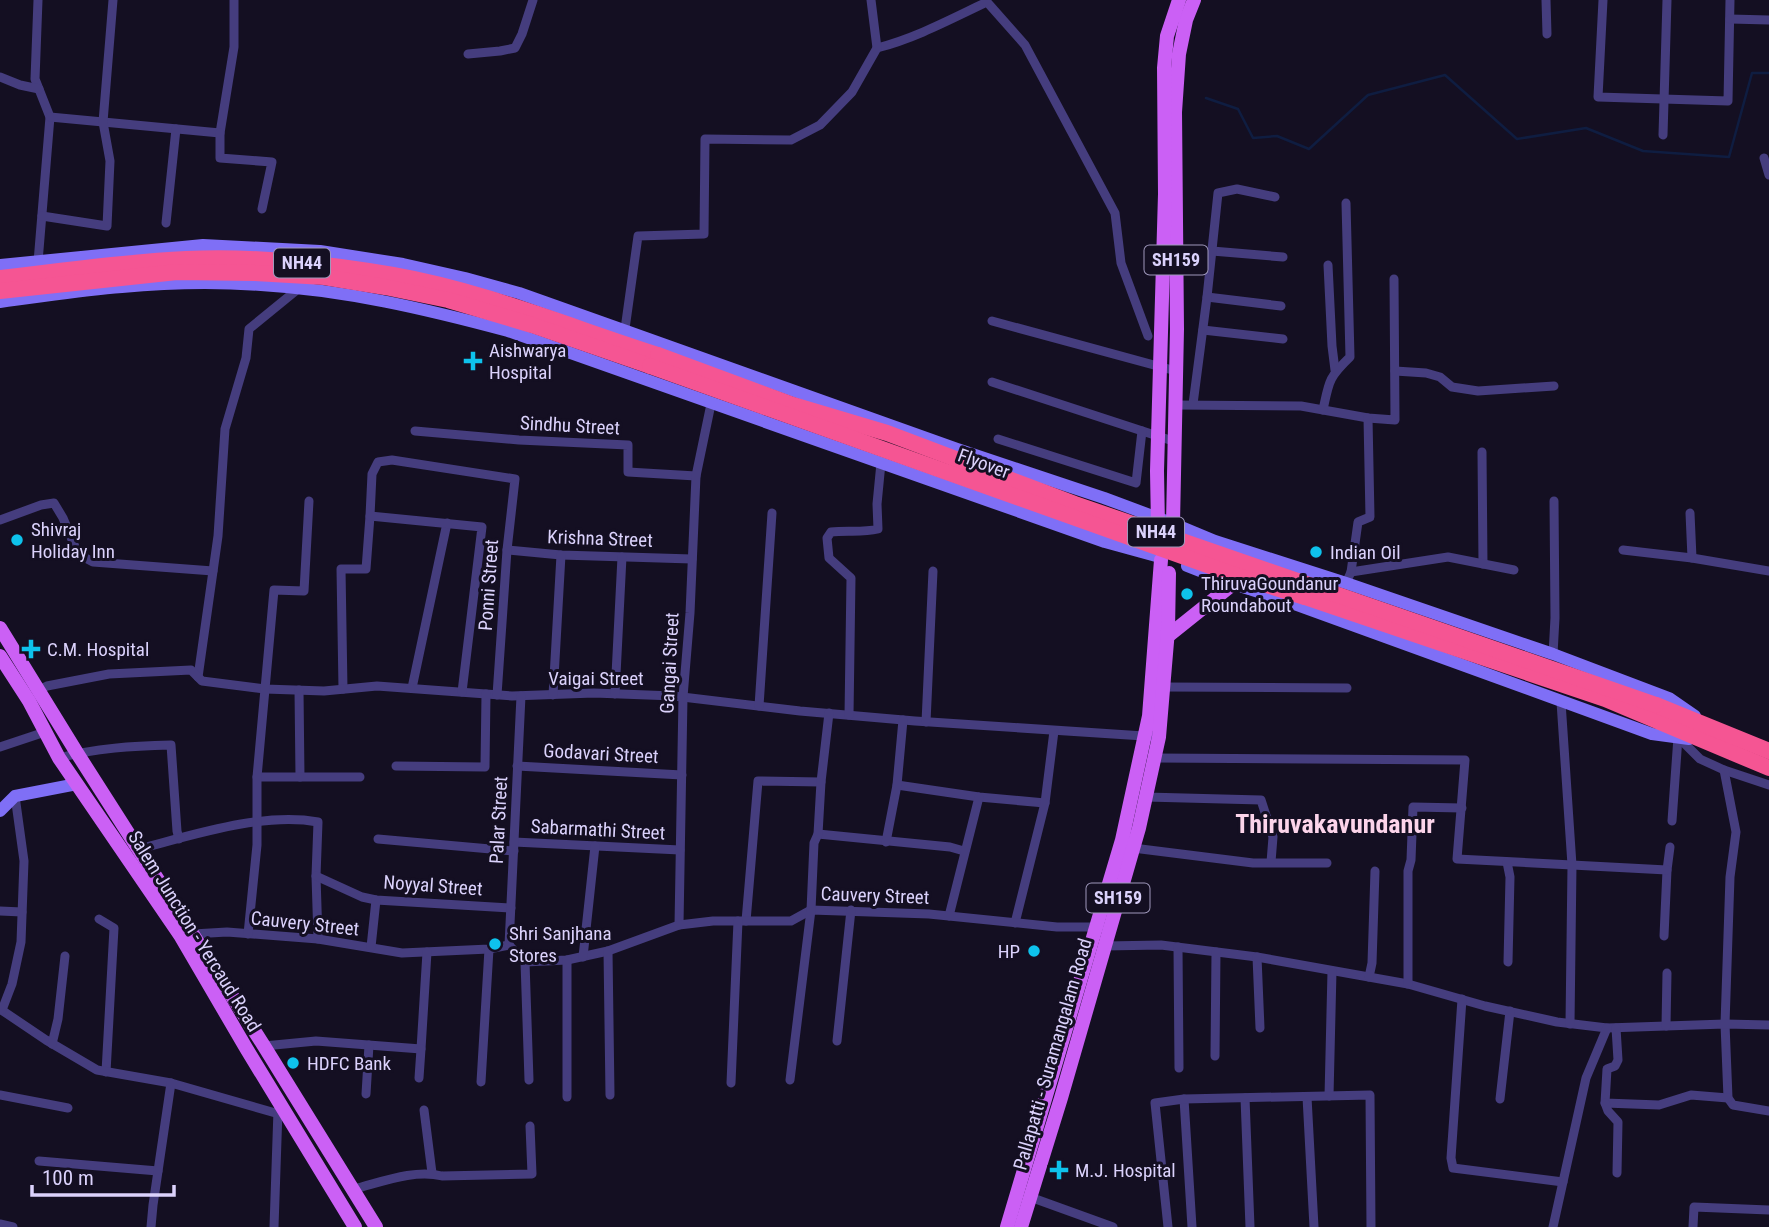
<svg xmlns="http://www.w3.org/2000/svg" width="1769" height="1227" font-family="'Roboto Condensed',sans-serif">
<style>
.lines{fill:none;stroke-linecap:round;stroke-linejoin:round}
.stream{stroke:#0f1d41;stroke-width:2.5}
.street{stroke:#453d7e;stroke-width:9}
.secondary{stroke:#7f6ff6;stroke-width:12}
.primary{stroke:#cb60f5;stroke-width:14}
.highway{stroke:#f55593;stroke-width:16}
.highway-bridge{stroke:#f55593;stroke-width:16}
.poi-dot{fill:#0ec2ec;stroke:#140f22;stroke-width:2.5}
.labels{text-anchor:middle;stroke-width:6;stroke-linejoin:round;paint-order:stroke}
.shield{fill:#140f22;stroke:#9f98bb;stroke-width:2}
.shield-label{font-size:18px;font-weight:bold;fill:#dbd2fc}
.poi-label{font-size:19px;fill:#dbd2fc;stroke:#140f22;text-anchor:start}
.street-label{font-size:19px;fill:#dbd2fc;stroke:#140f22}
.district-label{font-size:26px;font-weight:bold;fill:#fcd4ea;stroke:#140f22}
</style>
<rect width="100%" height="100%" fill="#140f22"/>
<g class="lines">
<polyline class="stream" points="1206,98 1238,109 1253,138 1277,136 1309,149 1368,95 1445,75 1517,139 1586,128 1643,151 1729,157 1752,73 1769,73"/>
<g class="street">
<polyline points="38,0 35,79 50,117 38,262"/>
<polyline points="1546,0 1547,34"/>
<polyline points="1603,0 1598,97 1728,101 1730,0"/>
<polyline points="1730,19 1769,20"/>
<path d="M 877,48 C 916,38 951,19 987,2 L 1025,45 L 1115,213 L 1121,263 L 1148,336"/>
<polyline points="468,54 500,51 515,48 522,34 533,0"/>
<polyline points="0,77 20,85 39,89"/>
<polyline points="50,117 220,133 234,47 234,0"/>
<polyline points="220,133 220,158 272,162 262,209"/>
<polyline points="1663,135 1667,0"/>
<polyline points="1764,158 1769,175"/>
<polyline points="42,216 107,226 110,161 103,122 113,0"/>
<polyline points="166,223 176,129"/>
<polyline points="1212,251 1283,257"/>
<polyline points="1328,265 1332,346 1335,370"/>
<polyline points="1207,297 1281,306"/>
<polyline points="992,321 1176,371"/>
<polyline points="1203,330 1283,339"/>
<polyline points="624,336 638,236 704,234 705,139 791,140 820,125 852,92 877,48 871,0"/>
<polyline points="1395,371 1426,373 1440,377 1452,387 1478,391 1554,386"/>
<polyline points="992,382 1176,442"/>
<polyline points="1193,404 1207,297 1218,193 1237,189 1275,197"/>
<polyline points="1175,405 1301,406 1368,418 1395,420 1394,279"/>
<path d="M 1323,410 C 1329,382 1328,378 1350,357 L 1346,203"/>
<polyline points="415,431 519,440 628,445 628,472 696,476"/>
<polyline points="998,439 1136,483 1142,431"/>
<polyline points="1482,452 1483,564"/>
<polyline points="1690,513 1692,558"/>
<polyline points="0,520 41,505 54,503 63,518 78,554 93,562 213,571"/>
<polyline points="507,550 561,555 692,559"/>
<polyline points="1623,550 1692,558 1769,571"/>
<polyline points="1351,572 1448,557 1514,570"/>
<polyline points="1346,583 1351,572 1358,522 1370,517 1368,418"/>
<polyline points="1553,654 1555,618 1554,501"/>
<polyline points="198,677 218,536 225,429 246,358 249,329 298,289"/>
<polyline points="1163,687 1347,688"/>
<polyline points="412,688 447,523"/>
<polyline points="343,689 341,569 366,569 370,516"/>
<polyline points="39,690 47,686 109,674 191,670 202,681 265,689 324,691 377,686 512,696 594,693 674,696 800,711 915,721 1159,737"/>
<polyline points="299,690 300,777"/>
<polyline points="462,692 482,527 370,516 372,474 378,462 392,460 515,479 507,550 497,695"/>
<polyline points="615,694 622,557"/>
<polyline points="553,695 561,555"/>
<polyline points="759,706 772,513"/>
<path d="M 849,715 L 851,578 L 829,558 L 827,538 L 831,532 C 847,530 862,533 878,529 L 877,504 L 881,463"/>
<polyline points="926,722 933,571"/>
<polyline points="1678,737 1700,759 1724,770 1769,785"/>
<polyline points="0,747 45,732"/>
<path d="M 59,758 C 96,748 133,746 171,745 L 177,831 L 179,839"/>
<polyline points="1155,758 1465,760 1457,859 1572,865 1561,702"/>
<polyline points="396,766 485,767 486,694"/>
<polyline points="517,766 682,775"/>
<polyline points="1724,770 1736,832 1730,877 1725,1024 1728,1098 1733,1105 1769,1111"/>
<polyline points="257,777 360,777"/>
<polyline points="897,785 979,797 1045,803"/>
<polyline points="1146,797 1261,800 1273,837 1271,862"/>
<polyline points="1672,821 1678,737"/>
<polyline points="818,834 950,847 964,851"/>
<polyline points="378,839 514,851"/>
<polyline points="514,842 680,850"/>
<polyline points="886,842 897,785 903,720"/>
<polyline points="1133,848 1253,863 1327,863"/>
<path d="M 139,849 C 193,835 262,812 318,822 L 316,876 L 318,939"/>
<polyline points="1507,862 1510,877 1508,962"/>
<polyline points="316,876 362,897 376,900 511,908"/>
<polyline points="0,911 22,912"/>
<polyline points="949,916 979,797"/>
<polyline points="99,919 114,928 106,1072"/>
<polyline points="746,921 758,781 821,782"/>
<polyline points="1015,923 1045,803 1054,731"/>
<polyline points="679,925 683,697 690,613 696,476 711,404"/>
<polyline points="193,934 227,932 318,939 402,953 489,949 509,945 525,962 567,960 608,951 679,925 713,921 791,921 811,910 929,914 1057,927 1101,927"/>
<polyline points="248,934 257,845 257,777 274,590 304,591 309,501"/>
<polyline points="1664,936 1667,870 1670,847"/>
<polyline points="509,945 521,696"/>
<polyline points="1105,946 1161,945 1257,957 1408,984 1485,1006 1557,1022 1607,1028 1725,1024 1769,1025"/>
<polyline points="371,947 376,900"/>
<polyline points="1178,947 1179,1068"/>
<polyline points="608,951 610,1095"/>
<polyline points="583,957 595,846"/>
<polyline points="1257,957 1260,1028"/>
<polyline points="567,960 567,1097"/>
<polyline points="525,962 529,1080"/>
<polyline points="1369,977 1372,963 1375,871"/>
<polyline points="1408,984 1408,871 1411,860 1413,807 1462,808"/>
<polyline points="1462,999 1451,1158 1453,1168 1563,1182"/>
<polyline points="0,1009 46,1040 97,1070 171,1083"/>
<polyline points="2,1010 12,984 21,942 24,861 15,796"/>
<polyline points="1570,1024 1572,865 1667,870"/>
<polyline points="1666,1026 1667,973"/>
<polyline points="1616,1028 1618,1060 1615,1066 1607,1069 1605,1103 1659,1105 1691,1095 1728,1098"/>
<polyline points="837,1041 851,910"/>
<polyline points="52,1044 58,1019 65,956"/>
<polyline points="264,1046 316,1041 421,1049 427,952"/>
<polyline points="1215,1056 1216,952"/>
<polyline points="419,1078 421,1049"/>
<polyline points="790,1080 811,910 814,843 818,834 821,782 829,713"/>
<polyline points="481,1082 489,949"/>
<polyline points="731,1083 738,921"/>
<polyline points="366,1094 369,1045"/>
<polyline points="0,1095 68,1108"/>
<polyline points="1329,1096 1332,971"/>
<polyline points="1307,1097 1314,1227"/>
<polyline points="1245,1098 1250,1227"/>
<polyline points="1184,1099 1192,1227"/>
<polyline points="1500,1099 1510,1011"/>
<polyline points="1605,1103 1608,1111 1618,1122 1617,1173"/>
<polyline points="424,1110 432,1173"/>
<polyline points="39,1161 158,1171"/>
<path d="M 354,1189 C 382,1182 414,1169 442,1176 L 532,1174 L 530,1126"/>
<polyline points="1030,1197 1113,1227"/>
<polyline points="0,1224 13,1227"/>
<polyline points="151,1227 153,1205 171,1083 279,1114"/>
<polyline points="274,1227 278,1110"/>
<polyline points="1168,1227 1155,1103 1184,1099 1370,1095 1371,1227"/>
<polyline points="1553,1227 1586,1078 1607,1028"/>
<polyline points="1693,1227 1694,1207 1769,1210"/>
</g>
<g class="secondary">
<polyline points="0,265 203,245 320,251 403,264 465,278 519,293 626,331 957,449 1104,498 1166,521"/>
<path d="M 0,302 C 41,297 81,290 122,287 C 165,283 218,282 261,285 C 345,290 426,309 508,331 L 1105,542 L 1156,556"/>
<polyline points="1179,526 1215,541 1346,583 1553,654 1669,698 1695,716"/>
<polyline points="1187,566 1233,584 1278,598 1652,734 1689,739"/>
<polyline points="0,811 15,796 77,784"/>
</g>
<g class="primary">
<polyline points="1173,523 1177,329 1175,112 1179,54 1186,20 1194,0"/>
<polyline points="1158,526 1157,471 1165,194 1164,68 1167,36 1179,0"/>
<polyline points="0,628 77,753 264,1046 376,1227"/>
<polyline points="1168,636 1233,584"/>
<polyline points="0,656 29,701 59,758 180,935 246,1048 355,1227"/>
<polyline points="1007,1227 1122,840 1149,716 1161,560"/>
<polyline points="1021,1227 1061,1098 1139,828 1159,737 1168,630 1169,573"/>
</g>
<g class="highway">
<path d="M 0,278 C 62,271 123,262 186,259 C 254,256 325,263 393,275 C 484,291 570,327 658,355"/>
<polyline points="0,291 177,272 255,273 324,277 385,287 448,300 532,325 650,366"/>
<polyline points="1305,597 1605,699 1769,768"/>
<polyline points="1656,705 1769,751"/>
</g>
<g class="highway-bridge">
<polyline points="658,355 793,405 887,433 1075,504 1656,705"/>
<polyline points="650,366 1238,576 1305,597"/>
</g>
</g>
<g class="poi-dot">
<path d="M469.5 350.5h7v7h7v7h-7v7h-7v-7h-7v-7h7z"/>
<circle cx="17" cy="540" r="7"/>
<circle cx="1316" cy="552" r="7"/>
<circle cx="1187" cy="594" r="7"/>
<path d="M27.5 638.5h7v7h7v7h-7v7h-7v-7h-7v-7h7z"/>
<circle cx="495" cy="944" r="7"/>
<circle cx="1034" cy="951" r="7"/>
<circle cx="293" cy="1063" r="7"/>
<path d="M1055.5 1159.5h7v7h7v7h-7v7h-7v-7h-7v-7h7z"/>
</g>
<g class="labels">
<g class="shield">
<rect x="1144.5" y="245.5" width="63" height="29" rx="5"/>
<rect x="274" y="248.5" width="56" height="29" rx="5"/>
<rect x="1128" y="517.5" width="56" height="29" rx="5"/>
<rect x="1086.5" y="883.5" width="63" height="29" rx="5"/>
</g>
<g class="shield-label">
<text x="1176" y="266">SH159</text>
<text x="302" y="269">NH44</text>
<text x="1156" y="538">NH44</text>
<text x="1118" y="904">SH159</text>
</g>
<g class="poi-label">
<text x="489" y="357">Aishwarya<tspan x="489" dy="22">Hospital</tspan></text>
<text x="31" y="536">Shivraj<tspan x="31" dy="22">Holiday Inn</tspan></text>
<text x="1330" y="559">Indian Oil</text>
<text x="1201" y="590">ThiruvaGoundanur<tspan x="1201" dy="22">Roundabout</tspan></text>
<text x="47" y="656">C.M. Hospital</text>
<text x="509" y="940">Shri Sanjhana<tspan x="509" dy="22">Stores</tspan></text>
<text x="1020" y="958" text-anchor="end">HP</text>
<text x="307" y="1070">HDFC Bank</text>
<text x="1075" y="1177">M.J. Hospital</text>
</g>
<g class="street-label">
<text transform="translate(570 425) rotate(3)" y="7">Sindhu Street</text>
<text transform="translate(984 463) rotate(20)" y="7">Flyover</text>
<text transform="translate(600 538) rotate(2)" y="7">Krishna Street</text>
<text transform="translate(488 585) rotate(-86)" y="7">Ponni Street</text>
<text transform="translate(669 663) rotate(-87)" y="7">Gangai Street</text>
<text x="596" y="685">Vaigai Street</text>
<text transform="translate(601 753) rotate(3)" y="7">Godavari Street</text>
<text transform="translate(498 820) rotate(-87)" y="7">Palar Street</text>
<text transform="translate(598 829) rotate(3)" y="7">Sabarmathi Street</text>
<text transform="translate(433 885) rotate(4)" y="7">Noyyal Street</text>
<text transform="translate(875 895) rotate(2)" y="7">Cauvery Street</text>
<text transform="translate(305 923) rotate(6)" y="7">Cauvery Street</text>
<text transform="translate(195 931) rotate(58)" y="7">Salem Junction - Yercaud Road</text>
<text transform="translate(1052 1054) rotate(-74)" y="7">Pallapatti - Suramangalam Road</text>
</g>
<g class="district-label">
<text x="1335" y="833">Thiruvakavundanur</text>
</g>
</g>
<path d="M32 1185v10h142v-10" fill="none" stroke="#dbd2fc" stroke-width="3.5"/>
<text x="42" y="1185" font-size="21" fill="#dbd2fc" stroke="#140f22" stroke-width="5" paint-order="stroke">100 m</text>
</svg>
